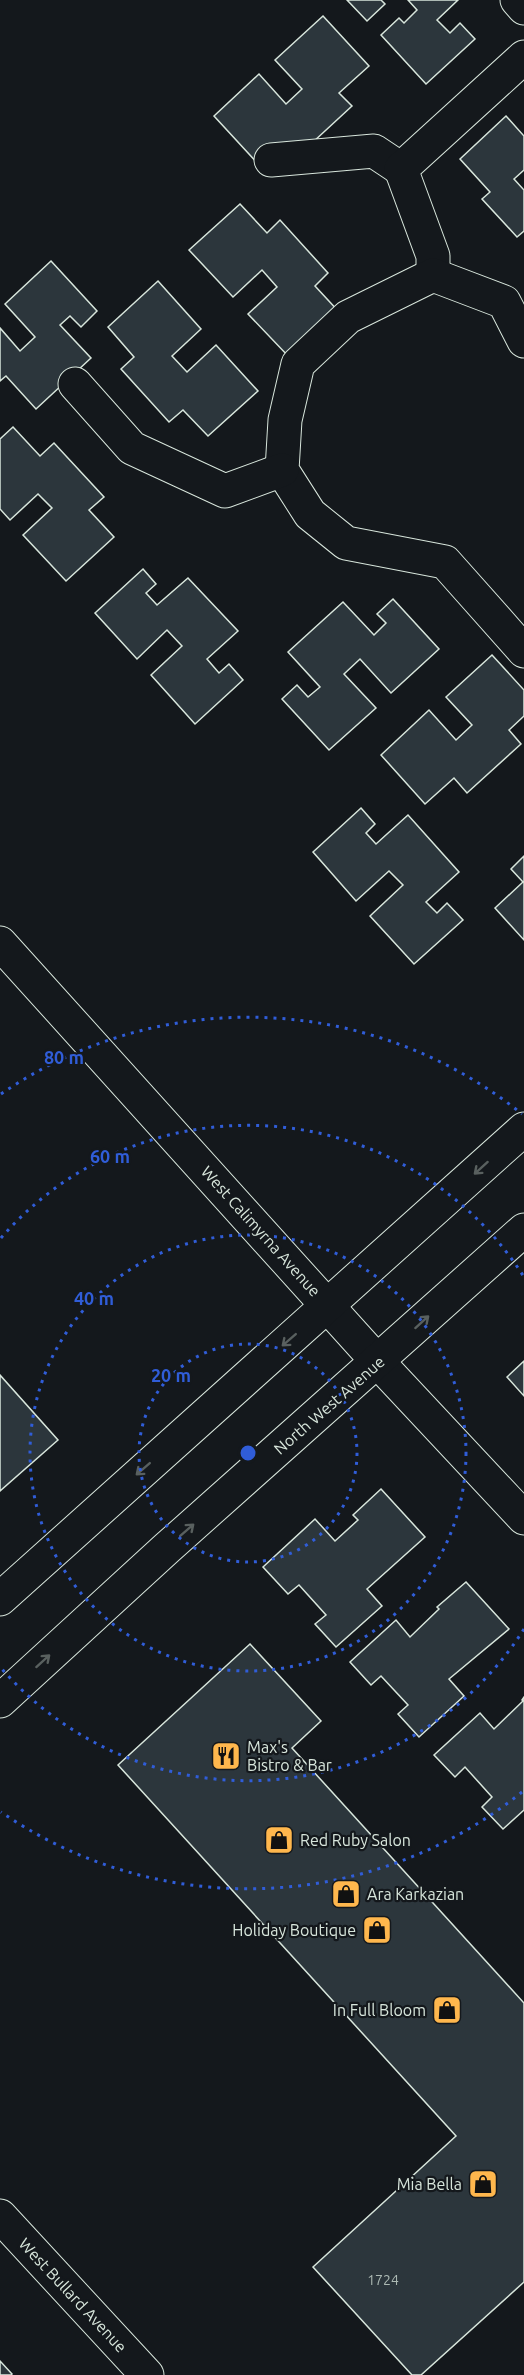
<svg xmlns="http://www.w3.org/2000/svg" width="524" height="2375" font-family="Ubuntu,sans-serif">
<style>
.building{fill:#2c363c;stroke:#d8e6dc;stroke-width:1.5}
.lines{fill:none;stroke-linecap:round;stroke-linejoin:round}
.minor-casing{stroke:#d8e6dc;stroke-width:35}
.major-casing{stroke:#d8e6dc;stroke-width:35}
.minor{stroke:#14181c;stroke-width:33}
.major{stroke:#14181c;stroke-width:33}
.oneway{stroke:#59605f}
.ring{fill:none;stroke:#305dd8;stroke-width:3;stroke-dasharray:3 6}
.labels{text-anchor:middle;stroke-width:4.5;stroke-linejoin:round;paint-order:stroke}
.number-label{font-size:14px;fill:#adbab4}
.street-label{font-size:16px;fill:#d8e6dc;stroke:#14181c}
.poi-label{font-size:16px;fill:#d8e6dc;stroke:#14181c;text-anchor:start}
.centre{fill:#305dd8;stroke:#14181c;stroke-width:3}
.ring-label{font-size:18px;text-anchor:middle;font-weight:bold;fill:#305dd8;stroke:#14181c;stroke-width:4.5;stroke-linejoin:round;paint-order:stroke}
</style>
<rect width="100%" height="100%" fill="#14181c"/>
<g class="building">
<polygon points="347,0 381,0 385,4 367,21"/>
<polygon points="408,0 458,0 437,20 450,33 460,23 475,39 426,84 381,35 399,18 404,23 417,10"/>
<polygon points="323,16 369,66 339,93 352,106 299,155 287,142 260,166 214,116 259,74 286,104 302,89 275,60"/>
<polygon points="506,116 524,136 524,170 514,179 524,190 524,231 517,237 482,199 490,192 460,159"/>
<polygon points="240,204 267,233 280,220 328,273 315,286 340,313 290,358 248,314 277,287 262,270 233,297 189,250"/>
<polygon points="51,261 97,311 81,327 70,316 60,325 91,358 36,409 6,376 0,381 0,328 20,351 35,337 5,304"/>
<polygon points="158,281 201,329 172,356 187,372 216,345 258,391 208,436 183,410 169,422 121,369 134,357 108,327"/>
<polygon points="13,427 40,456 54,443 104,497 89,510 114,537 66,581 23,535 52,508 38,494 10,520 0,509 0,439"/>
<polygon points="143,569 156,584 146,593 157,605 188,578 238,631 207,659 219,673 229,664 243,680 195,724 151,675 182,646 167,630 137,659 95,613"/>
<polygon points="393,599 439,649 391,693 360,659 344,674 376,708 329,750 282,699 297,685 308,697 320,687 288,652 343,602 374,635 386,623 377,614"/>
<polygon points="492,655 524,690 524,716 509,730 521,744 467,793 454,778 425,804 381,755 429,710 456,740 472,725 446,697"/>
<polygon points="361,808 375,824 366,833 376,844 408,815 459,872 426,902 437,913 447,903 463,920 414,964 370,916 403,885 389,871 356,901 313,852"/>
<polygon points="524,856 524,940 495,908 523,882 511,869"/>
<polygon points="524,1361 524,1396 507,1377"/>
<polygon points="0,1375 58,1440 0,1491"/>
<polygon points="381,1489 425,1537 367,1589 382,1606 336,1647 315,1624 326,1615 299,1585 288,1594 263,1567 315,1519 335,1541 358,1520 353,1515"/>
<polygon points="466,1582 509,1629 449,1679 464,1696 419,1737 398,1714 408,1705 381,1676 371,1685 350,1662 396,1620 410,1637 439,1609 437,1607"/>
<polygon points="250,1644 321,1721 292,1748 524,2003 524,2282 421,2375 412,2375 313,2267 456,2136 118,1765"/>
<polygon points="524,1697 524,1810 503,1829 482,1807 492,1797 465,1767 455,1777 434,1755 480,1713 494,1729 523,1701 522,1700"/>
<polygon points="0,2361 12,2374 11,2375 0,2375"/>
</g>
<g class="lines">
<g class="minor-casing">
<g id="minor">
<polyline points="517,0 524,8"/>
<polyline points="271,160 374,151 401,169"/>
<polyline points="433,275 433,256 401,169 524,57"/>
<polyline points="524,341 504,302 433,275 348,317 298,364 285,420 282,470 310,514 346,543 445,562 524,651"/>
<polyline points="75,384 132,448 225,491 282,470"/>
<polyline points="0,943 378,1362 524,1518"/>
</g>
</g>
<g class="major-casing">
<g id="major">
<polyline points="0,1599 524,1129"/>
<polyline points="0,1701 167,1548 524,1230"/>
<polyline points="0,2216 147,2375"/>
</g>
</g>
<use href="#minor" class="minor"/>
<use href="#major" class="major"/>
</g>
<defs><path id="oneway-shaft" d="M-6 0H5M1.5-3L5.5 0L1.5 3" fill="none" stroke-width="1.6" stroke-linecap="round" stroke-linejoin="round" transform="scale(1.5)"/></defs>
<g class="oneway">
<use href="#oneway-shaft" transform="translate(481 1168) rotate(138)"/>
<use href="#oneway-shaft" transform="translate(422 1322) rotate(-42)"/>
<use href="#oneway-shaft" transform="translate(289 1340) rotate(139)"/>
<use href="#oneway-shaft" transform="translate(143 1469) rotate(139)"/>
<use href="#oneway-shaft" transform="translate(187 1530) rotate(-41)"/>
<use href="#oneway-shaft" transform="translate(43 1661) rotate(-42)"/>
</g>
<g class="ring">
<circle cx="248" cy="1453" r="109"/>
<circle cx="248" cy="1453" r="218"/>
<path d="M524 1629A327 327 0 0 1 1 1668M1 1238A327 327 0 0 1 524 1277"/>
<path d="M522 1792A436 436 0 0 1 1 1812M1 1094A436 436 0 0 1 522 1114"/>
</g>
<defs>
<g id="restaurant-square" transform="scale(1.5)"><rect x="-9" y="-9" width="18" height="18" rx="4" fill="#ffb74d" stroke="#14181c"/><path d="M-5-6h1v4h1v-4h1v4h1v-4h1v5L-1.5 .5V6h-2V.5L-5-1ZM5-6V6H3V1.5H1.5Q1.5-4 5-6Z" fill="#111"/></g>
<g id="shop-square" transform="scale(1.5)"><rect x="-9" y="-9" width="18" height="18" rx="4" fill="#ffb74d" stroke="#14181c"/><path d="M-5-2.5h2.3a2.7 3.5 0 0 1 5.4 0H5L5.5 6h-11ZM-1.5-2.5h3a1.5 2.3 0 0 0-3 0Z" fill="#111"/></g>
</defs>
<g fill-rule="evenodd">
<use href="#restaurant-square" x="226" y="1756"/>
<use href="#shop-square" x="279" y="1840"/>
<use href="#shop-square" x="346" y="1894"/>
<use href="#shop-square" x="377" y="1930"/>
<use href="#shop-square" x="447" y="2010"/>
<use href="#shop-square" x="483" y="2184"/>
</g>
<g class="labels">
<g class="number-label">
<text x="383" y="2285">1724</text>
</g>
<g class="street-label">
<text transform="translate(261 1231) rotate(48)" y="6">West Calimyrna Avenue</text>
<text transform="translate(329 1405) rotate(-41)" y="6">North West Avenue</text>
<text transform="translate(73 2295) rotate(47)" y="6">West Bullard Avenue</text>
</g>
<g class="poi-label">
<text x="247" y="1753">Max's<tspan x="247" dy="18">Bistro &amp; Bar</tspan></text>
<text x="300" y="1846">Red Ruby Salon</text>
<text x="367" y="1900">Ara Karkazian</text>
<text x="356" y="1936" text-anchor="end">Holiday Boutique</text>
<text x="426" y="2016" text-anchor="end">In Full Bloom</text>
<text x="462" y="2190" text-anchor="end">Mia Bella</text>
</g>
</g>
<circle cx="248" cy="1453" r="9" class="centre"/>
<g class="ring-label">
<text x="64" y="1064">80 m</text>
<text x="110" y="1163">60 m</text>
<text x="94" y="1305">40 m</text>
<text x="171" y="1382">20 m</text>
</g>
</svg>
